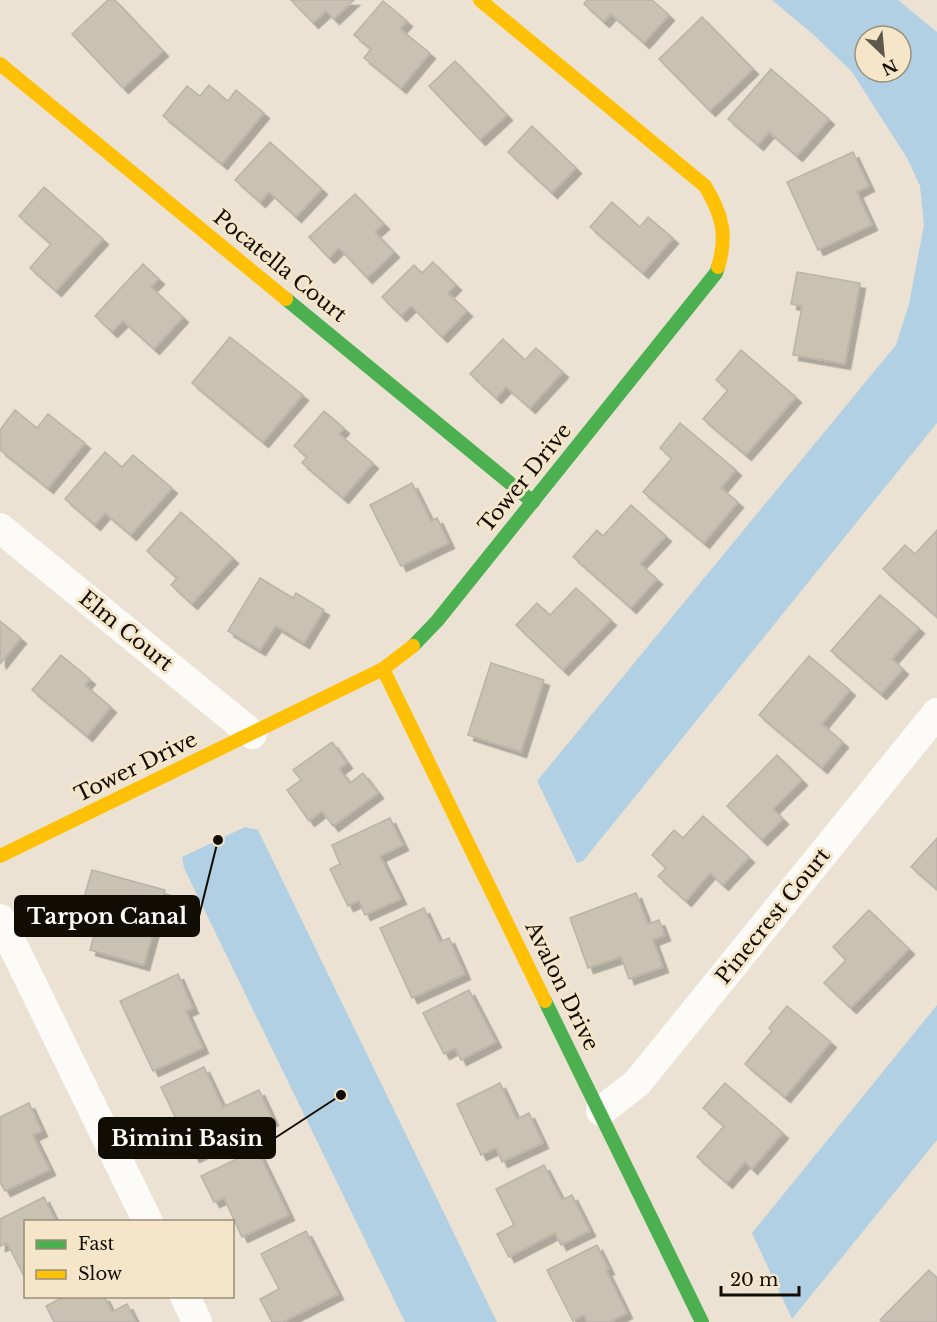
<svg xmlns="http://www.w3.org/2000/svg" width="937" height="1322" font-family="'Libre Baskerville',serif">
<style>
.water{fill:#b2d0e4;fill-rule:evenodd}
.building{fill:#c9c1b1;stroke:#bab3a8;stroke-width:1.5;filter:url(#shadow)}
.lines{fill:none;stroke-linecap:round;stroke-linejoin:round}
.street{stroke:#fcfbf8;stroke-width:30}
.fast{stroke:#4caf50;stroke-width:14}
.slow{stroke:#ffc107;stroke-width:14}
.labels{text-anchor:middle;stroke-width:6;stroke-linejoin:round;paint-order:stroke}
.street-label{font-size:21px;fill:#120d04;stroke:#f5e6c9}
.leader{fill:none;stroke:#120d04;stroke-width:2}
.callout-dot{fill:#120d04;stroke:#f5e6c9;stroke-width:2}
.callout{fill:#120d04;stroke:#120d04;stroke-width:2}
.callout-label{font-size:22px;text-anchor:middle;font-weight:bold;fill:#fff}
</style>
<defs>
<filter id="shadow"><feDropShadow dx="5.5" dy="5.5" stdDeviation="0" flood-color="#0004"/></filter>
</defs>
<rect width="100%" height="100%" fill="#ebe2d3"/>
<g class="water">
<path d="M 772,0 L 898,0 L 937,32 L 937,423 L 583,861 L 577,863 L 537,781 L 896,345 L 909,304 L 924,225 L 920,186 L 907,158 L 852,72 L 815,36 ZM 865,36 L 901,36 L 901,72 L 865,72 Z"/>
<polygon points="245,827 258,830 497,1322 405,1322 184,868 182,857"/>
<polygon points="937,1005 937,1140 792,1319 752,1233"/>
</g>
<g class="building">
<polygon points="108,0 115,0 163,51 123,88 72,34"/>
<polygon points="291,0 354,0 334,19 326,11 313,23"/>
<polygon points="587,0 652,0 669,15 644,43 611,14 604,22 584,4"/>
<polygon points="383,1 407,21 400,29 430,53 401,88 364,58 371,49 354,35"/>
<polygon points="702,17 753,69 710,111 659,59"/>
<polygon points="455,61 507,115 480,140 429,86"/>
<polygon points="771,69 829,119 797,156 769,132 758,145 728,119"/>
<polygon points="209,85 228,101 236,90 264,113 222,164 163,116 187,86 200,96"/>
<polygon points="532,126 576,168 552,193 508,152"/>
<polygon points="270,142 322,189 296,217 269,192 260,202 235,180"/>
<polygon points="853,152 869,186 857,192 872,225 818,250 787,182"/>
<polygon points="44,187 103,239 56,291 30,268 51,244 19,216"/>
<polygon points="355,194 384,224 375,232 394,252 367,278 339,248 329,258 309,237"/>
<polygon points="612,202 640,227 648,217 673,238 643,273 590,227"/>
<polygon points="433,262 456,285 448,293 467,311 442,337 411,306 401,316 382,297 414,265 422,273"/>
<polygon points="143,264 159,279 151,287 183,317 154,349 123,321 112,332 95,316"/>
<polygon points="797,272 860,283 845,364 793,355 802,306 791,304"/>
<polygon points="230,337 303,395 263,442 192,383"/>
<polygon points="503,339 525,360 536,348 563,372 530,408 506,387 496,398 470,374"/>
<polygon points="741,350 796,397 746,455 703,419 728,390 716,380"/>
<polygon points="15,410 37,428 48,414 85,443 48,488 0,450 0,430"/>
<polygon points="324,411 344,428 339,434 373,463 343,498 302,463 307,457 294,446"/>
<polygon points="680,423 736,470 721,488 738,502 704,543 643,492 672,458 660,448"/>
<polygon points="105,452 122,467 133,455 172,488 131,535 105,513 95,525 65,499"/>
<polygon points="412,483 431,521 437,518 449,543 401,566 370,505"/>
<polygon points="631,505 666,536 640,564 657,579 631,608 573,557 597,530 603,536"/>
<polygon points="181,512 233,558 192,604 171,585 177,578 147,551"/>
<polygon points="937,530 937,617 883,569 905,545 915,554"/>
<polygon points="260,578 293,598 296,593 324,610 304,643 276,626 260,650 228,631"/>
<polygon points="576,588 611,620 563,670 516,625 537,603 550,615"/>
<polygon points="880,595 919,628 892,659 903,669 881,694 831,651"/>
<polygon points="0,621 21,638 1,663 0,661"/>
<polygon points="61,655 90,679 85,685 111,707 87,736 32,690"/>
<polygon points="809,656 850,690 822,724 843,742 822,768 759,715"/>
<polygon points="491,663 544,680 521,752 468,735"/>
<polygon points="332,742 347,763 339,769 350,783 363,773 378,793 333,826 322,811 309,821 287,790 301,780 293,770"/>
<polygon points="777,755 802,780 773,809 783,819 762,840 727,806"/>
<polygon points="703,816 749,857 723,885 710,873 686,901 658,876 666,868 652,855 674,830 683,838"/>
<polygon points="390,818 403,845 380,856 401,899 365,915 359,901 348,906 330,869 340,864 332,845"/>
<polygon points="937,838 937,889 911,867"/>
<polygon points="92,870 165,890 144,965 90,950 100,913 81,908"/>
<polygon points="636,893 648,924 659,920 665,935 653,940 663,967 629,979 621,957 588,968 570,918"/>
<polygon points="424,908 440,942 449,938 465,974 412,998 380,928"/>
<polygon points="869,910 909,949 851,1008 824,983 846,960 833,947"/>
<polygon points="178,974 193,1008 186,1011 203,1048 153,1071 120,1001"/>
<polygon points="469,990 496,1042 461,1060 455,1048 444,1054 423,1013"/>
<polygon points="787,1006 831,1042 785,1097 745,1064 772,1031 769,1028"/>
<polygon points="204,1067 223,1107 259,1090 273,1120 194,1157 161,1087"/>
<polygon points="500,1083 517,1119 529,1113 543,1143 502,1162 496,1148 481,1155 457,1104"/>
<polygon points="725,1083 783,1133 752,1169 745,1162 727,1183 697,1157 724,1126 703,1108"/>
<polygon points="29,1103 42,1131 33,1135 50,1170 5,1191 0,1182 0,1117"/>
<polygon points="257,1149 289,1215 242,1237 224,1198 214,1202 201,1176"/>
<polygon points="544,1165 562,1200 572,1195 590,1231 561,1245 555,1233 509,1257 497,1234 514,1225 496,1189"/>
<polygon points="44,1197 56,1222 26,1222 26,1280 7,1243 0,1246 0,1219"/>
<polygon points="306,1231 338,1294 283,1322 272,1322 260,1299 279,1289 261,1254"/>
<polygon points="597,1245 609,1269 606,1270 627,1313 610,1322 588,1322 584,1315 573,1321 547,1270"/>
<polygon points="929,1270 937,1278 937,1322 882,1322 880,1320"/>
<polygon points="65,1296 104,1296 112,1312 127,1304 136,1322 54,1322 46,1306"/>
</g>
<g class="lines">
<g class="street">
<polyline points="0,528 252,734"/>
<polyline points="0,919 148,1222"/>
<polyline points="601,1111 637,1083 937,713"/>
<polyline points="185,1296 197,1322"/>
</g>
<g class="fast">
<polyline points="286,299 533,502"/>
<polyline points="413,646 437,621 716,273 718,267"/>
<polyline points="545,1001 702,1322"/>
</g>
<g class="slow">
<path d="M 480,0 L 705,186 C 722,214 728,235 718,267"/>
<polyline points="0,64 286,299"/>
<polyline points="383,669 545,1001"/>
<polyline points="0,856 383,669 413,646"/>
</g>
</g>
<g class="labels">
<g class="street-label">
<text transform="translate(280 266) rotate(39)" y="7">Pocatella Court</text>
<text transform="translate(525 478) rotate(-51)" y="7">Tower Drive</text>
<text transform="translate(126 631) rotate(39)" y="7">Elm Court</text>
<text transform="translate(136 767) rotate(-26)" y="7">Tower Drive</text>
<text transform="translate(773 916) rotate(-51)" y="7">Pinecrest Court</text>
<text transform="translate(562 986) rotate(64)" y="7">Avalon Drive</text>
</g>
</g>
<path class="leader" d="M218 840L199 916M341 1095L275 1138"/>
<g class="callout-dot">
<circle cx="218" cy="840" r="6"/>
<circle cx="341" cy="1095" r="6"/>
</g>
<g class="callout">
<rect x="15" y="896" width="184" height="40" rx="6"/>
<rect x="99" y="1118" width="176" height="40" rx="6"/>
</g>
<g class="callout-label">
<text x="107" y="924">Tarpon Canal</text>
<text x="187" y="1146">Bimini Basin</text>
</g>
<rect x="24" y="1220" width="210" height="78" fill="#f5e6c9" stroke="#9a8f7a" stroke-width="1.5"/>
<rect x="36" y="1240" width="30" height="9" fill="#4caf50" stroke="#9a8f7a" stroke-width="1.5"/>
<text x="78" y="1250" font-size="18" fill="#120d04">Fast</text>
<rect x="36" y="1270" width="30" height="9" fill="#ffc107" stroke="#9a8f7a" stroke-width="1.5"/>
<text x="78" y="1280" font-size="18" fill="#120d04">Slow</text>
<g transform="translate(883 54) rotate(154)"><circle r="28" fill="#f5e6c9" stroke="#9a8f7a" stroke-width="1.5"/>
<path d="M0-4.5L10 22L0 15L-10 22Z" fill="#5e584c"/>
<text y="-9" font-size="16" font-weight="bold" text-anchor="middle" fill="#120d04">N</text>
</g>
<path d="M721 1286v9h78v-9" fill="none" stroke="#120d04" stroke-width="3"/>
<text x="730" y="1286" font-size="18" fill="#120d04" stroke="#f5e6c9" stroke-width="4.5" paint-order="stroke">20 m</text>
</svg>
